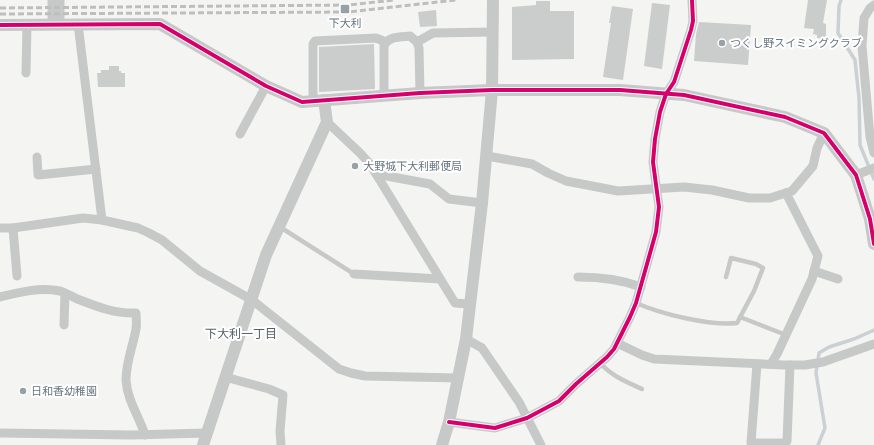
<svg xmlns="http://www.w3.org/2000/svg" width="874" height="445" font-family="'Varela Round','Noto Sans JP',sans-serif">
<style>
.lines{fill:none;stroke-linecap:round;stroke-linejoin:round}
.stream{stroke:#cad0d4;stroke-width:3.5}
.building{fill:#cbcccc}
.service{stroke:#c7c9c9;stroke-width:4.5}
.minor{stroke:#c7c9c9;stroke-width:9}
.tertiary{stroke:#c7c9c9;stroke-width:12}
.rail{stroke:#bebebf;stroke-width:3;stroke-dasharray:6 3;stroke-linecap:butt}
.cycleway-casing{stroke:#fff;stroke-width:6}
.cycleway{stroke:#d6006c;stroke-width:4}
.poi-dot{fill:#98a1a8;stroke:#fff;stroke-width:1.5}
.labels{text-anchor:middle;stroke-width:4;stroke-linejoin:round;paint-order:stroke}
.poi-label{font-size:11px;fill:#677580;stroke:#fff;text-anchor:start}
.neighbourhood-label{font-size:12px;fill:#545e66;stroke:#fff}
</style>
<rect width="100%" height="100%" fill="#f4f4f3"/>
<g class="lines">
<g class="stream">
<polyline points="841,0 839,6 838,33 855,60 859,98 860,145 874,179"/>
<polyline points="818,445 825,428 816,373 819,353 829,347 854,339 874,330"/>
</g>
</g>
<g class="building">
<polygon points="808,0 827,0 823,23 826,24 826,39 817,38 817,35 813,34 814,29 804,28"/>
<polygon points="536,1 550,1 550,11 574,11 574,59 512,60 512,7 536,5"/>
<polygon points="652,3 670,5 662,69 644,66"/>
<polygon points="612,6 633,9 623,80 603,77 611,23 609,23"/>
<polygon points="436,10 437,26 420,27 418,12"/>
<polygon points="699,22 751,25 748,65 694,61 696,34"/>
<polygon points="374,44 375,89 319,92 319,47"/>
<polygon points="109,66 119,66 119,71 121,71 121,73 125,73 125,87 98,87 97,73 101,73 101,70 109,70"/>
</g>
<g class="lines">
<g class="service">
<polyline points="280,227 354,274"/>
<path d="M 636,303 C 661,314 710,326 737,323 L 754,291 L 763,268 L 756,264 L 731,258 L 726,277"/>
<polyline points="740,317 786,335"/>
<path d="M 600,363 C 612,376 626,382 642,389"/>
</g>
<g class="minor">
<polyline points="60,0 60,24"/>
<polyline points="874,5 870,8 864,18 862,46 870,137 874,153"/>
<polyline points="52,24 52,0"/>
<polyline points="78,24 102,220"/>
<polyline points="417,42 433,33 493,32"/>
<polyline points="26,73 27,25"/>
<path d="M 384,96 L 384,45 C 389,36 401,37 410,36 L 417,42 L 419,48 L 420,93"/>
<polyline points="313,101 313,44 315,41 376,38 386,42"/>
<polyline points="327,122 360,153 370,164 455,303 470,304"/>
<polyline points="240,134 266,86"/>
<polyline points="487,156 532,164 548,173 566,181 618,191 684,187 712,190 749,198 770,198 792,191 813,166 817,148 824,133"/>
<polyline points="37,157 38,175 96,169"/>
<polyline points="376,174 430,184 449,199 482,203"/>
<polyline points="856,175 874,168"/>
<polyline points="0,228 13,228 83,218 102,220 138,228 149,233 162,240 200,271 252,300 339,369 351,373 365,376 459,378"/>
<polyline points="13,228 17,276"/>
<polyline points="814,271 838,279"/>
<polyline points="354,274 440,279"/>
<path d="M 578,277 C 600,277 620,279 641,287"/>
<path d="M 0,297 C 20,292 40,287 60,291 C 67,293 74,298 80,300 C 98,307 116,314 136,313 C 136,318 137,324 136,329 C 133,346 126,362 126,380 C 127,400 139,416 145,435"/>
<polyline points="64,325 65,293"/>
<polyline points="466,339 482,348 519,402 541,445"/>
<polyline points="617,343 642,355 654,359 784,365 805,365 823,362 874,344"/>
<polyline points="757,364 751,443 785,443 787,441 790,365"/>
<polyline points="771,364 777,354 812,279 818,256 786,193"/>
<polyline points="225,377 269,389 283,395 280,431 281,445"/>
<polyline points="449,422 495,428 527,418 559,401 576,384 607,357 614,349 630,317 636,303 656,232 659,207 653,162 655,139 660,112 666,94 674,82 691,30 693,21 692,0"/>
<polyline points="0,433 131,435 207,433"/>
</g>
<g class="tertiary">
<polyline points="0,25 160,24 266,86 302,102 420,93 492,90 620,90 684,95 785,117 824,133 856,175 870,219 874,244"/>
<polyline points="203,445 266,255 327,122 324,100"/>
<polyline points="442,445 449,422 466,339 482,203 492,90 493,0"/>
</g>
<g class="rail">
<polyline points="0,8 349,5 394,0"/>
<polyline points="0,14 349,12 456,0"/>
</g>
<g class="cycleway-casing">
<g id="cycleway">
<polyline points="0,25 160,24 266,86 302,102 420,93 492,90 620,90 684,95 785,117 824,133 856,175 870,219 874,244"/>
<polyline points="449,422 495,428 527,418 559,401 576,384 607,357 614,349 630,317 636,303 656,232 659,207 653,162 655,139 660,112 666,94 674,82 691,30 693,21 692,0"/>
</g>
</g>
<use href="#cycleway" class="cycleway"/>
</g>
<g class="poi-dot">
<rect x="340" y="4" width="10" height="10" rx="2"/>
<circle cx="722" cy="43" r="4"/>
<circle cx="355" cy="166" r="4"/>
<circle cx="23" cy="391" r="4"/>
</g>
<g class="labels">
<g class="poi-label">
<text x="345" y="27" text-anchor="middle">下大利</text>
<text x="730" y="47">つくし野スイミングクラブ</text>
<text x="363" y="170">大野城下大利郵便局</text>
<text x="31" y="395">日和香幼稚園</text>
</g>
<g class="neighbourhood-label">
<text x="241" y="338">下大利一丁目</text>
</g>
</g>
</svg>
